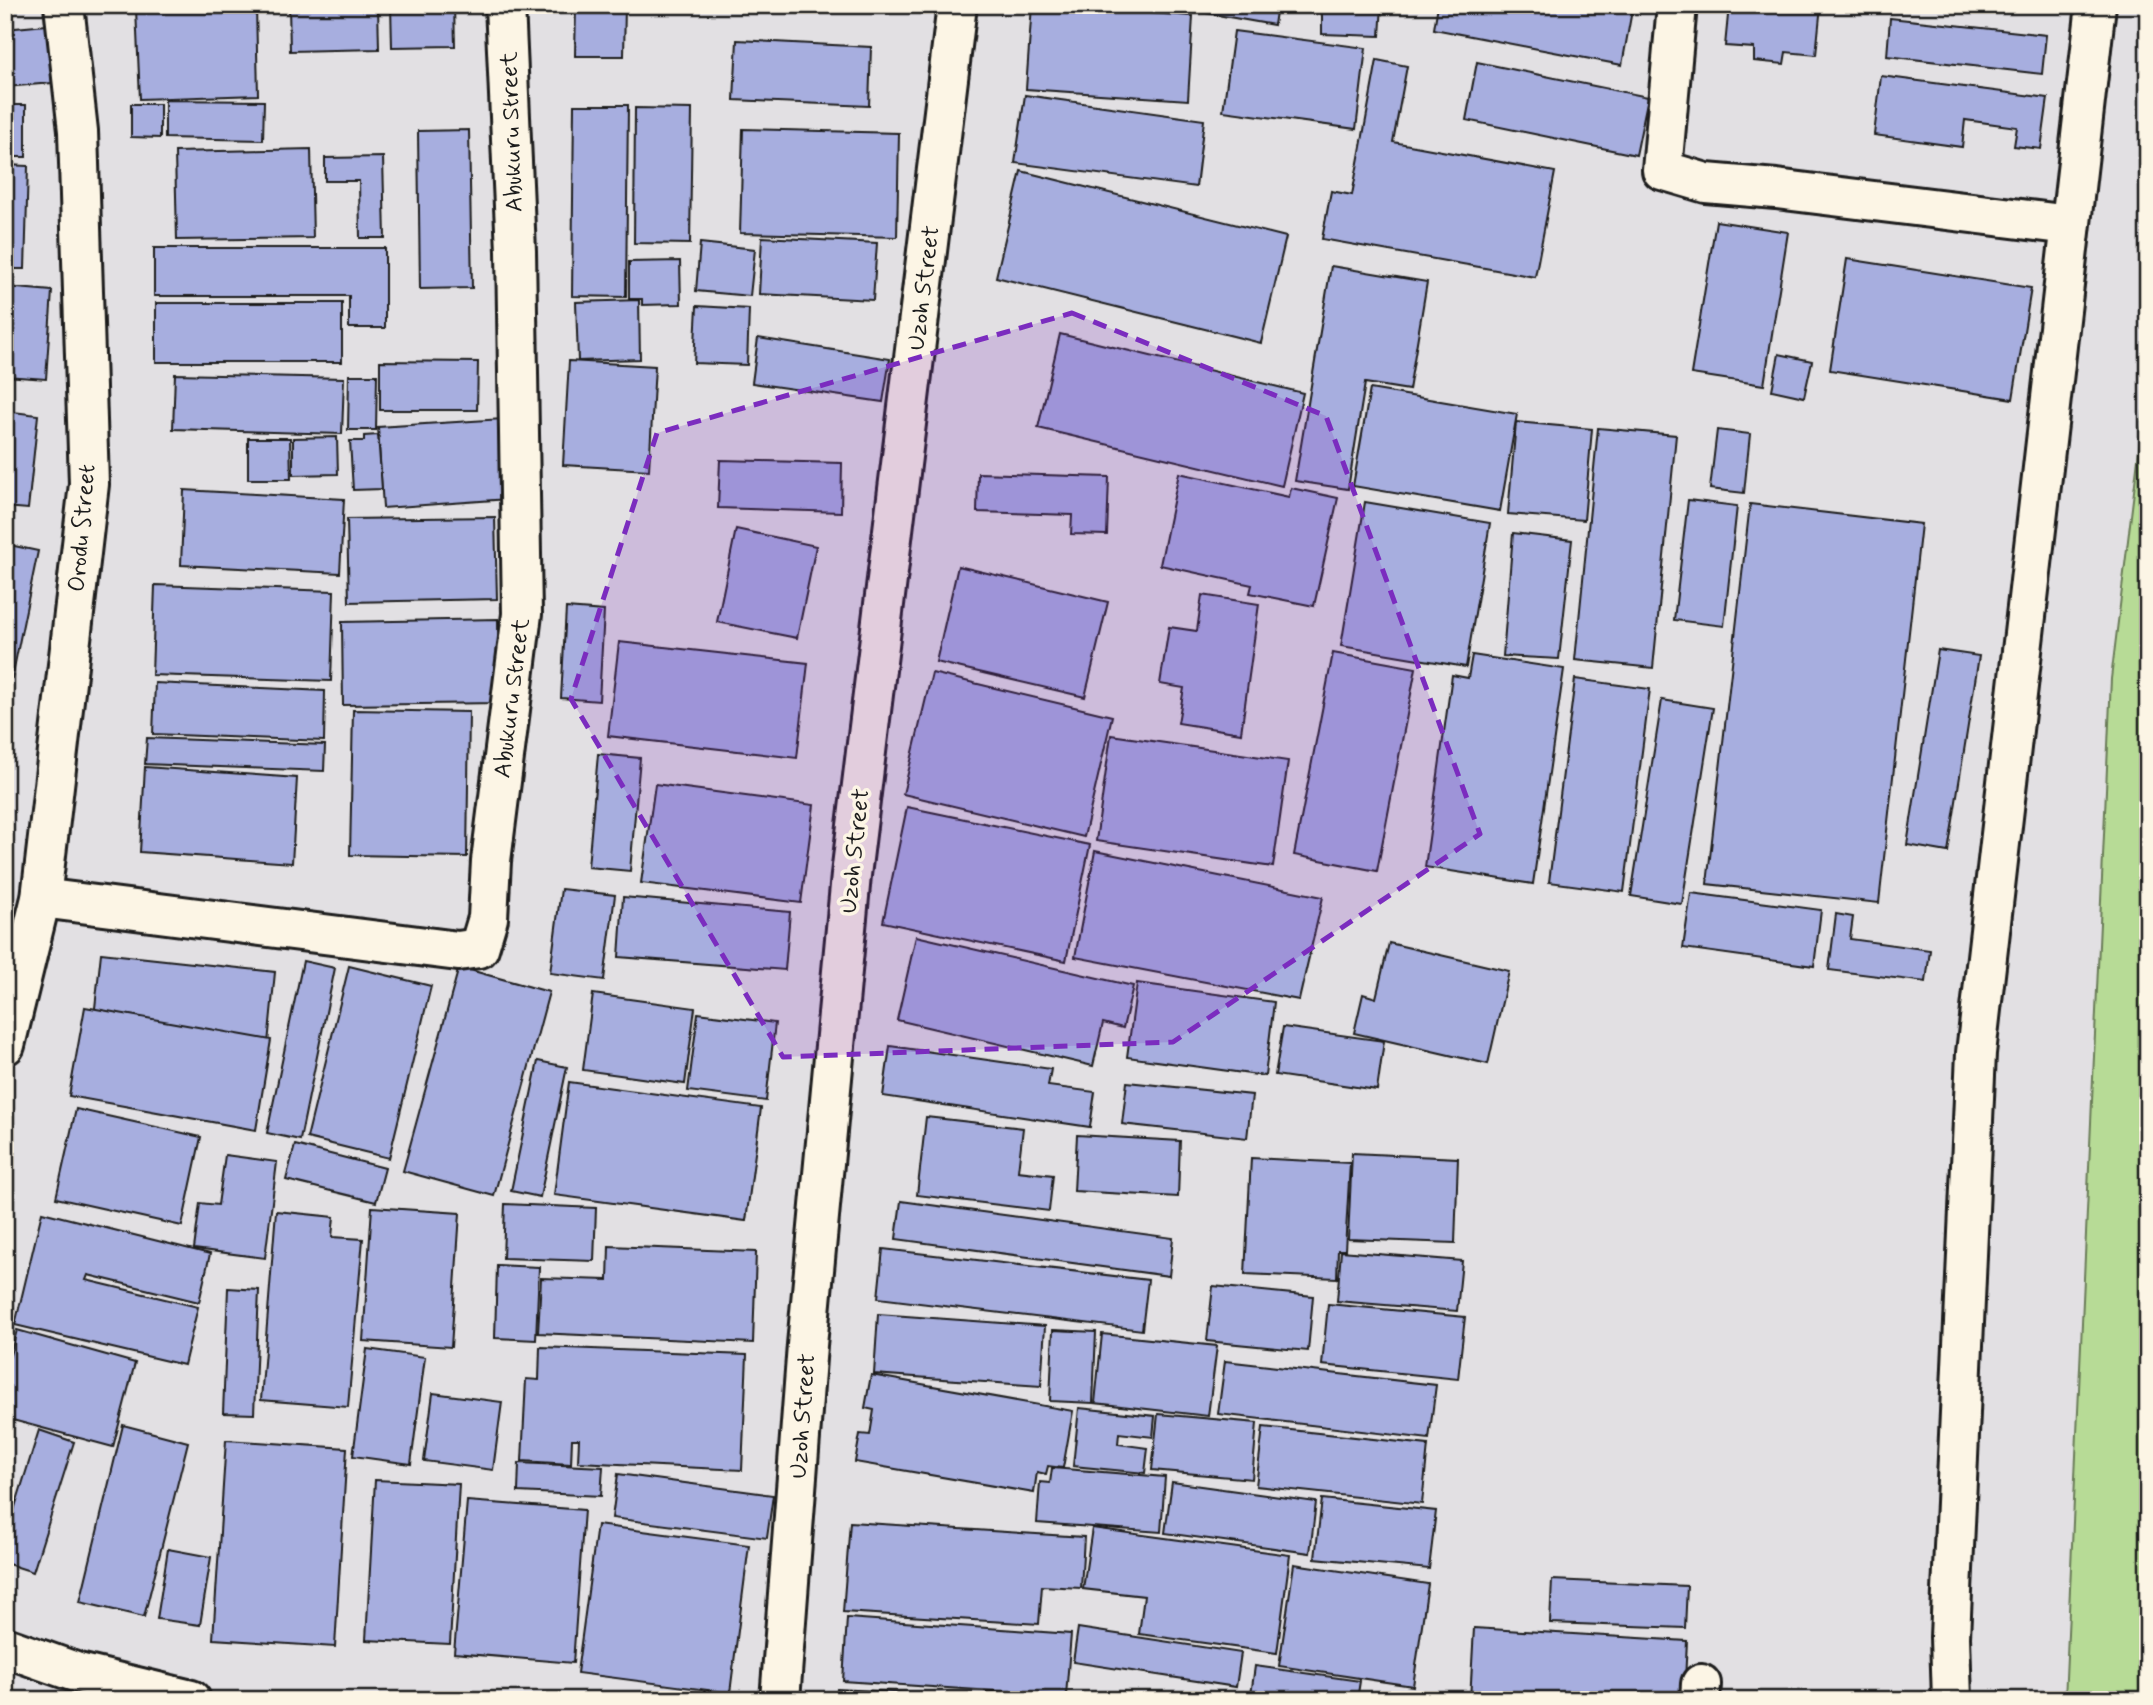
<svg xmlns="http://www.w3.org/2000/svg" width="2153" height="1705" font-family="Mynerve,sans-serif">
<style>
.green{fill:#b7db96;stroke:#6a7c59;stroke-width:2}
.building{fill:#a7aedf;stroke:#1c1c1c;stroke-width:2}
.lines{fill:none;stroke-linecap:round;stroke-linejoin:round}
.street-casing{stroke:#1c1c1c;stroke-width:44}
.street{stroke:#fcf5e5;stroke-width:38}
.marked{fill:#7b2cbf;fill-opacity:0.2;stroke:#7b2cbf;stroke-width:5;stroke-dasharray:14 9;stroke-linejoin:round}
.labels{text-anchor:middle;stroke-width:7;stroke-linejoin:round;paint-order:stroke}
.street-label{font-size:24px;fill:#1c1c1c;stroke:#fcf5e5}
</style>
<rect width="100%" height="100%" fill="#e2e0e3"/>
<filter id="ink" filterUnits="userSpaceOnUse"><feTurbulence type="fractalNoise" baseFrequency=".0143" numOctaves="2"/><feDisplacementMap in="SourceGraphic" scale="14" xChannelSelector="R" yChannelSelector="G"/><feConvolveMatrix kernelMatrix="1 2 1 2 8 2 1 2 1" color-interpolation-filters="sRGB"/></filter>
<g filter="url(#ink)">
<polygon class="green" points="2148,377 2148,1700 2065,1700 2111,679"/>
<g class="building">
<polygon points="289,5 378,5 379,49 290,51"/>
<polygon points="391,5 454,5 455,46 392,47"/>
<polygon points="576,5 625,5 624,56 575,56"/>
<polygon points="1032,5 1193,16 1188,100 1026,89"/>
<polygon points="1161,5 1277,5 1274,25"/>
<polygon points="1322,5 1382,5 1380,36 1322,34"/>
<polygon points="1438,5 1633,5 1622,65 1434,29"/>
<polygon points="1729,5 1802,5 1802,9 1811,10 1812,5 1821,5 1816,55 1786,52 1784,64 1754,61 1754,48 1725,46"/>
<polygon points="256,6 258,95 140,99 136,9"/>
<polygon points="1890,18 2046,35 2042,74 1887,56"/>
<polygon points="46,25 52,83 6,87 5,29"/>
<polygon points="1234,31 1366,48 1356,129 1223,111"/>
<polygon points="737,40 871,47 869,106 734,100"/>
<polygon points="1377,60 1407,66 1393,142 1555,172 1535,277 1322,239 1331,191 1352,195"/>
<polygon points="1477,62 1648,97 1636,155 1466,120"/>
<polygon points="1881,76 2048,98 2041,149 2014,146 2017,127 1965,120 1962,147 1874,135"/>
<polygon points="1025,95 1204,120 1196,187 1015,163"/>
<polygon points="165,100 264,101 263,140 165,138"/>
<polygon points="131,104 160,104 160,138 131,137"/>
<rect x="5" y="105" width="21" height="52"/>
<polygon points="574,105 628,105 626,297 572,296"/>
<polygon points="635,108 692,109 690,244 634,243"/>
<polygon points="743,129 899,133 897,237 740,233"/>
<polygon points="469,130 472,288 420,289 418,131"/>
<polygon points="311,149 313,238 177,240 175,152"/>
<polygon points="383,157 385,238 360,238 359,181 325,181 325,158"/>
<polygon points="5,165 28,166 25,269 5,269"/>
<polygon points="1021,171 1286,237 1261,343 996,277"/>
<polygon points="1716,221 1788,232 1764,385 1691,374"/>
<polygon points="762,237 877,243 873,300 759,294"/>
<polygon points="700,243 755,249 750,296 696,291"/>
<polygon points="154,248 385,248 385,328 349,328 349,296 154,296"/>
<polygon points="1847,259 2031,288 2013,399 1830,370"/>
<polygon points="680,261 681,304 642,305 642,299 629,299 629,262"/>
<polygon points="1331,266 1427,282 1409,390 1365,383 1348,489 1295,481"/>
<polygon points="5,287 52,291 46,379 5,376"/>
<polygon points="639,300 640,359 578,361 576,302"/>
<rect x="156" y="303" width="186" height="59"/>
<polygon points="697,306 749,309 747,365 694,363"/>
<polygon points="1060,334 1303,393 1282,486 1038,428"/>
<polygon points="758,338 890,359 883,402 752,383"/>
<polygon points="1779,354 1812,361 1804,397 1772,390"/>
<polygon points="380,361 478,362 477,410 380,410"/>
<polygon points="569,361 655,366 649,470 563,465"/>
<polygon points="175,374 344,378 342,434 173,429"/>
<polygon points="349,375 377,375 376,430 348,430"/>
<polygon points="1370,389 1517,414 1500,511 1353,486"/>
<polygon points="5,411 38,415 28,509 5,507"/>
<polygon points="503,419 508,499 383,508 378,427"/>
<polygon points="1516,422 1592,429 1584,520 1508,514"/>
<polygon points="1598,428 1676,435 1653,668 1575,660"/>
<polygon points="1717,430 1750,434 1744,493 1710,489"/>
<polygon points="378,435 382,489 353,490 350,441 364,441 364,436"/>
<polygon points="337,437 338,474 293,475 293,438"/>
<polygon points="248,438 290,438 291,479 248,479"/>
<polygon points="720,460 842,463 841,512 718,508"/>
<polygon points="978,473 1109,477 1107,535 1071,534 1072,515 977,512"/>
<polygon points="1179,473 1289,497 1291,488 1338,498 1314,606 1250,593 1252,585 1160,565"/>
<polygon points="184,490 344,499 340,573 181,565"/>
<polygon points="1688,500 1737,506 1724,626 1674,620"/>
<polygon points="1365,502 1490,523 1466,667 1341,646"/>
<polygon points="1750,504 1921,524 1879,903 1707,884"/>
<polygon points="495,517 497,599 349,602 347,519"/>
<polygon points="736,529 816,546 797,638 717,622"/>
<polygon points="1513,533 1572,540 1559,659 1503,656"/>
<polygon points="5,544 38,551 12,678 5,676"/>
<polygon points="958,566 1108,602 1085,697 936,662"/>
<polygon points="155,585 334,591 331,681 152,675"/>
<polygon points="1202,595 1259,604 1241,733 1178,723 1184,688 1160,684 1169,627 1197,631"/>
<polygon points="566,608 604,611 599,701 561,698"/>
<polygon points="498,619 499,703 343,705 342,622"/>
<polygon points="619,642 808,663 797,758 608,736"/>
<polygon points="1938,650 1979,656 1948,852 1907,845"/>
<polygon points="1333,653 1416,668 1377,871 1294,855"/>
<polygon points="1472,655 1564,669 1533,884 1425,867 1452,675 1468,678"/>
<polygon points="932,673 1112,716 1084,837 903,794"/>
<polygon points="1575,679 1650,689 1624,892 1549,882"/>
<polygon points="155,683 325,691 324,741 153,734"/>
<polygon points="1662,700 1713,708 1682,904 1631,896"/>
<polygon points="353,710 469,712 467,857 350,855"/>
<polygon points="1111,735 1288,761 1273,867 1096,841"/>
<polygon points="147,738 325,745 324,771 145,764"/>
<polygon points="598,754 640,758 630,871 588,867"/>
<polygon points="145,767 297,778 292,863 140,852"/>
<polygon points="655,784 814,805 801,903 641,883"/>
<polygon points="907,807 1090,845 1066,961 883,922"/>
<polygon points="1095,851 1323,897 1299,1000 1075,957"/>
<polygon points="561,889 615,895 604,980 550,973"/>
<polygon points="1691,893 1821,910 1814,966 1683,948"/>
<polygon points="623,897 790,912 785,970 619,957"/>
<polygon points="1836,914 1853,917 1850,939 1930,950 1926,982 1829,970"/>
<polygon points="916,936 1133,986 1123,1028 1103,1023 1093,1066 897,1020"/>
<polygon points="1389,943 1509,971 1488,1064 1354,1033 1363,994 1376,998"/>
<polygon points="101,953 275,972 266,1064 91,1045"/>
<polygon points="303,961 335,968 300,1140 267,1133"/>
<polygon points="349,966 431,986 389,1158 307,1138"/>
<polygon points="459,967 549,992 494,1196 403,1171"/>
<polygon points="1137,983 1274,1002 1265,1076 1127,1057"/>
<polygon points="593,994 695,1008 685,1084 583,1070"/>
<polygon points="85,1007 271,1040 256,1130 69,1096"/>
<polygon points="698,1013 775,1023 766,1101 688,1091"/>
<polygon points="1283,1027 1384,1041 1377,1090 1275,1075"/>
<polygon points="890,1046 1051,1069 1048,1086 1095,1092 1090,1127 883,1096"/>
<polygon points="538,1061 567,1067 540,1197 511,1191"/>
<polygon points="569,1082 761,1108 746,1221 554,1195"/>
<polygon points="1127,1082 1252,1095 1247,1138 1122,1124"/>
<polygon points="76,1109 201,1137 182,1226 56,1198"/>
<polygon points="926,1117 1023,1128 1018,1171 1053,1175 1049,1211 917,1195"/>
<polygon points="1077,1135 1180,1141 1178,1197 1074,1191"/>
<polygon points="295,1145 385,1168 376,1202 286,1180"/>
<polygon points="1352,1153 1458,1158 1455,1243 1348,1239"/>
<polygon points="225,1155 277,1162 265,1258 194,1249 200,1203 218,1205"/>
<polygon points="1251,1158 1350,1163 1345,1250 1338,1250 1337,1278 1245,1274"/>
<polygon points="901,1201 1173,1238 1169,1276 896,1239"/>
<polygon points="505,1204 596,1208 594,1261 503,1258"/>
<polygon points="372,1207 460,1213 451,1347 363,1341"/>
<polygon points="276,1211 334,1217 332,1237 363,1239 348,1407 261,1400"/>
<polygon points="42,1212 210,1254 199,1302 88,1275 86,1280 198,1307 184,1365 15,1325"/>
<polygon points="609,1246 756,1252 753,1343 538,1333 541,1278 608,1280"/>
<polygon points="883,1249 1148,1280 1142,1330 878,1298"/>
<polygon points="1341,1251 1462,1261 1457,1311 1337,1301"/>
<polygon points="497,1265 539,1267 536,1340 495,1338"/>
<polygon points="1213,1286 1313,1296 1308,1351 1207,1341"/>
<polygon points="228,1288 259,1290 254,1414 223,1413"/>
<polygon points="1328,1304 1465,1317 1458,1379 1322,1365"/>
<polygon points="878,1314 1045,1326 1041,1386 874,1374"/>
<polygon points="17,1330 135,1363 113,1447 5,1418 5,1373"/>
<polygon points="1053,1330 1096,1332 1093,1403 1050,1401"/>
<polygon points="1102,1334 1217,1346 1208,1416 1095,1403"/>
<polygon points="540,1347 747,1355 742,1470 578,1462 579,1439 572,1439 571,1464 522,1461 526,1379 539,1380"/>
<polygon points="367,1349 425,1357 411,1464 353,1456"/>
<polygon points="1225,1361 1436,1385 1429,1439 1218,1414"/>
<polygon points="871,1375 1073,1411 1063,1468 1048,1466 1046,1474 1037,1472 1034,1493 855,1462 860,1434 870,1435 874,1410 865,1408"/>
<polygon points="433,1393 502,1402 493,1470 424,1461"/>
<polygon points="1079,1408 1155,1416 1153,1437 1119,1433 1118,1444 1148,1448 1145,1473 1073,1466"/>
<polygon points="1158,1414 1257,1423 1252,1479 1152,1470"/>
<polygon points="123,1425 188,1442 144,1617 80,1602"/>
<polygon points="1263,1427 1428,1445 1422,1504 1256,1486"/>
<polygon points="39,1430 74,1442 33,1572 5,1563 5,1539"/>
<polygon points="226,1440 347,1448 335,1647 213,1639"/>
<polygon points="519,1463 603,1467 601,1496 518,1492"/>
<polygon points="1052,1468 1165,1477 1161,1532 1037,1523 1040,1482 1050,1483"/>
<polygon points="618,1474 773,1495 767,1538 612,1518"/>
<polygon points="375,1480 459,1484 450,1644 366,1640"/>
<polygon points="1172,1482 1316,1502 1310,1553 1165,1533"/>
<polygon points="1322,1499 1436,1511 1429,1569 1315,1558"/>
<polygon points="467,1501 584,1510 573,1663 454,1653"/>
<polygon points="850,1522 1084,1537 1081,1588 1042,1586 1039,1624 843,1612"/>
<polygon points="597,1525 749,1545 730,1693 577,1673"/>
<polygon points="1092,1528 1290,1555 1277,1653 1139,1634 1144,1596 1083,1589"/>
<polygon points="168,1549 211,1557 200,1625 157,1619"/>
<polygon points="1294,1564 1428,1584 1413,1686 1279,1666"/>
<polygon points="1552,1580 1687,1586 1685,1628 1550,1623"/>
<polygon points="847,1618 1071,1634 1066,1696 843,1681"/>
<polygon points="1078,1628 1241,1653 1236,1687 1073,1662"/>
<polygon points="1474,1628 1687,1641 1684,1700 1470,1700"/>
<polygon points="1255,1666 1360,1681 1357,1700 1284,1700 1251,1695"/>
<polygon points="837,1689 967,1696 967,1700 836,1700"/>
</g>
<g class="lines">
<g class="street-casing">
<g id="street">
<polyline points="1677,5 1662,170 1706,183 1776,189 2070,225"/>
<polyline points="41,898 458,951 479,948 488,918 491,861 522,614 516,251 505,5"/>
<polyline points="5,1045 41,898 89,484 78,131 64,5"/>
<polyline points="5,1647 78,1673 191,1700"/>
<polyline points="780,1700 807,1345 851,875 957,5"/>
<polyline points="1700,1700 1701,1684"/>
<polyline points="1952,1700 1950,1637 1976,1053 2096,5"/>
</g>
</g>
<use href="#street" class="street"/>
</g>
</g>
<path class="marked" d="M 1072,313 L 1326,416 L 1480,834 L 1173,1042 L 783,1057 L 571,699 L 657,433 Z"/>
<g class="labels">
<g class="street-label">
<text transform="translate(511 132) rotate(-92)" y="8">Abukuru Street</text>
<text transform="translate(923 288) rotate(-83)" y="8">Uzoh Street</text>
<text transform="translate(81 528) rotate(-85)" y="8">Orodu Street</text>
<text transform="translate(511 698) rotate(-83)" y="8">Abukuru Street</text>
<text transform="translate(854 851) rotate(-84)" y="8">Uzoh Street</text>
<text transform="translate(802 1416) rotate(-86)" y="8">Uzoh Street</text>
</g>
</g>
<rect width="2153" height="1705" fill="none" stroke="#fcf5e5" stroke-width="28"/>
<rect x="14" y="14" width="2125" height="1677" fill="none" stroke="#1c1c1c" stroke-width="2.5" filter="url(#ink)"/>
</svg>
